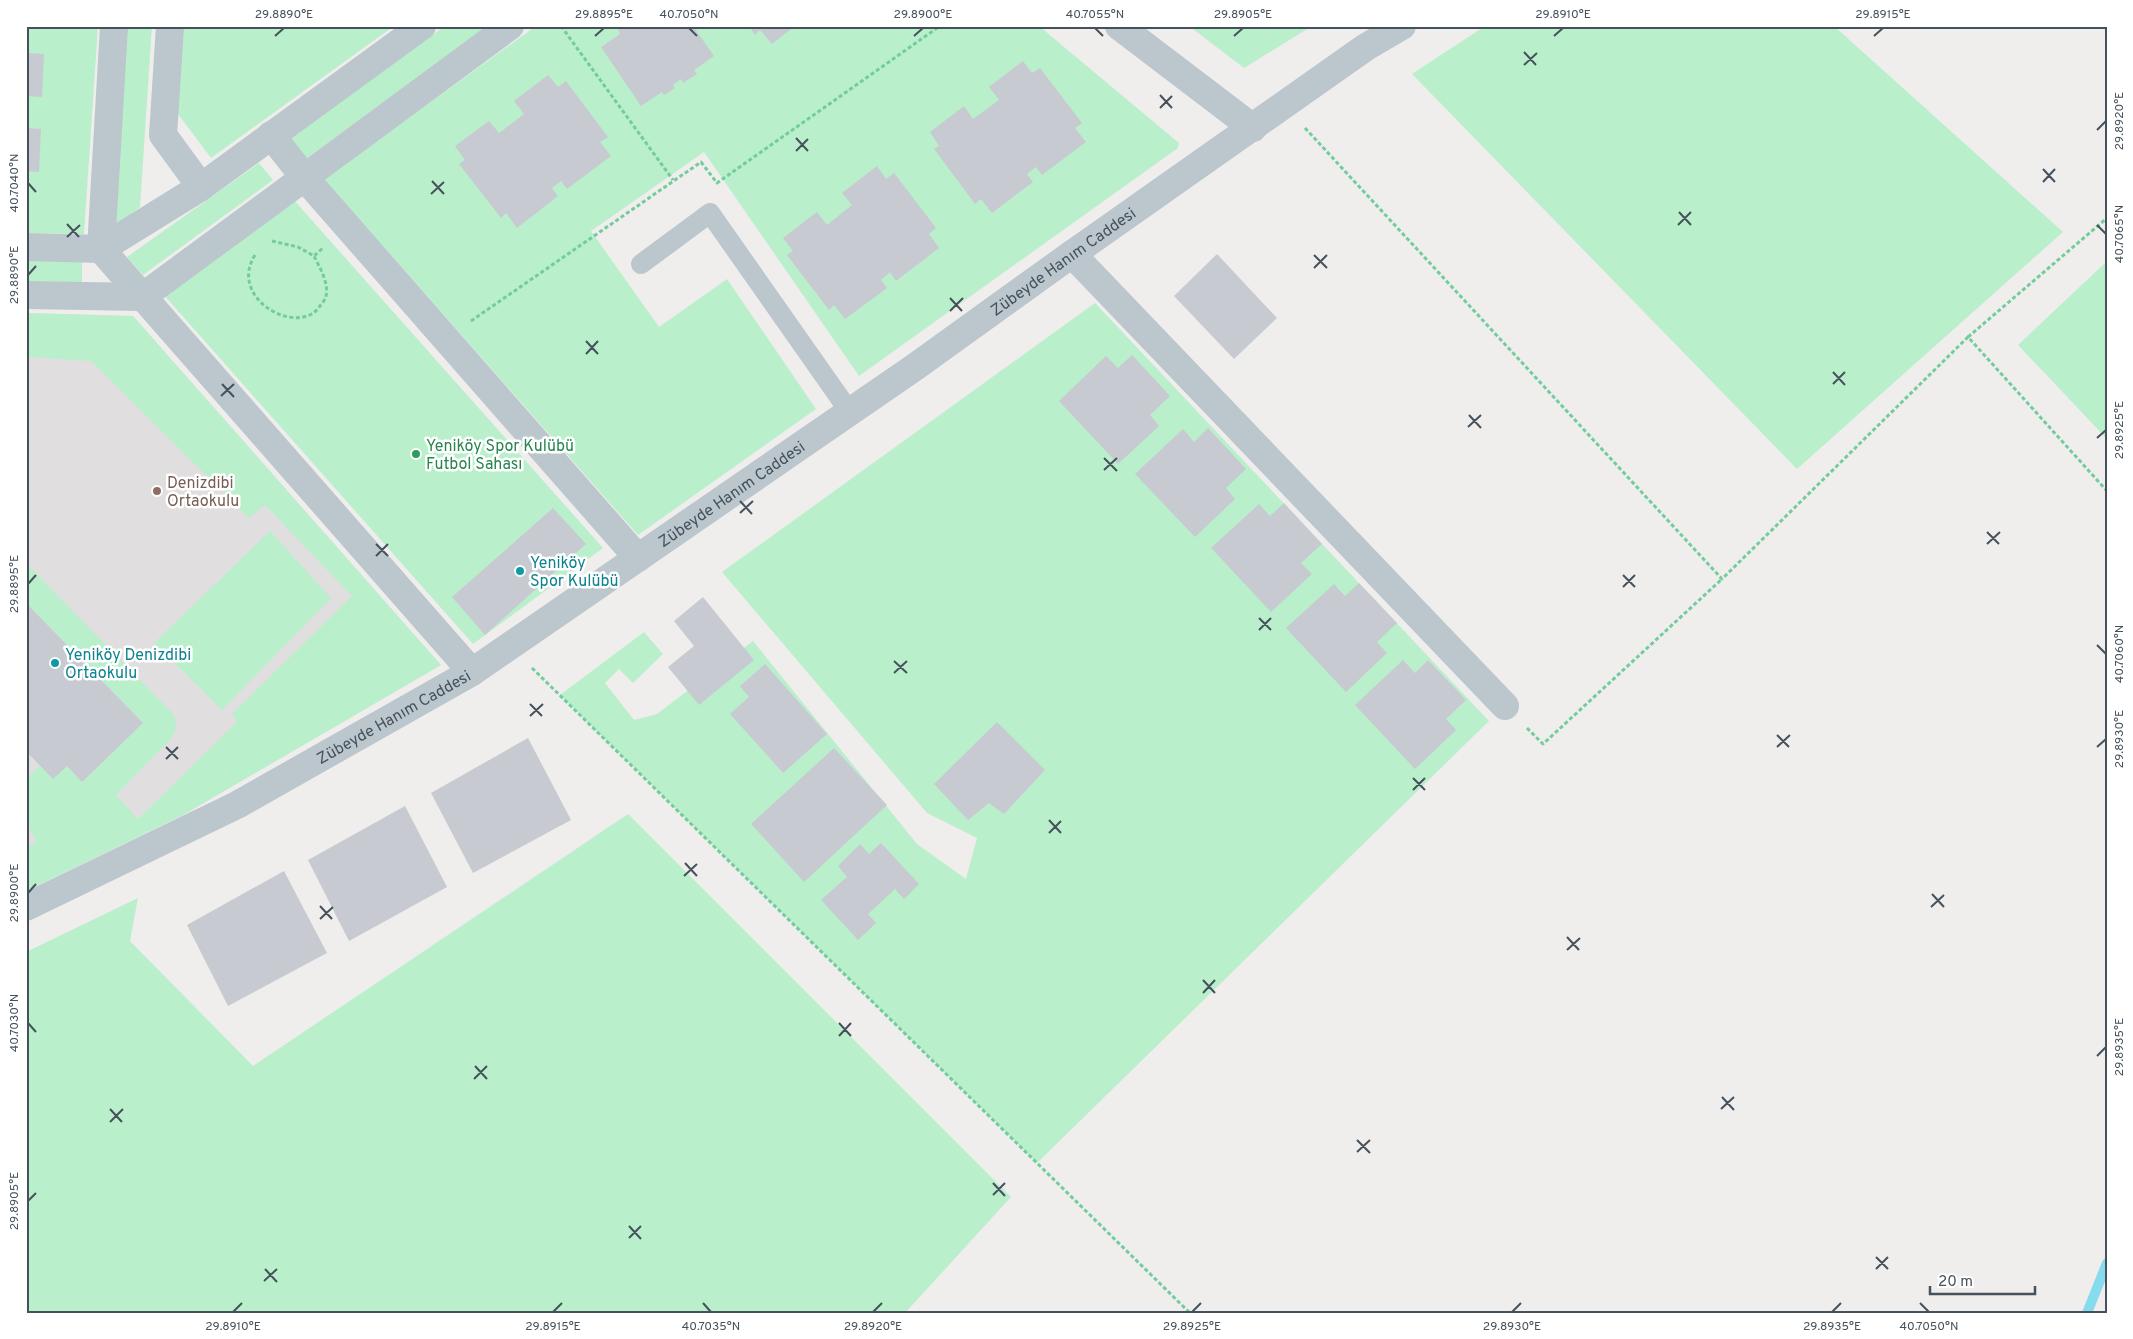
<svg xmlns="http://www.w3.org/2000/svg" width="2133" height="1339" font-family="Overpass,sans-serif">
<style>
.education{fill:#e1dedf}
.green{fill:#baefcc}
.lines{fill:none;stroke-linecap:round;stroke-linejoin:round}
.stream{stroke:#86dced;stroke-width:10}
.building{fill:#c7cad0}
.path{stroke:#72cd9c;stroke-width:3;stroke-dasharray:4 2.5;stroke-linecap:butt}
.lane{stroke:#bbc6cd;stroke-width:20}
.street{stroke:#bbc6cd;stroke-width:28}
.ticks{fill:none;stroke:#45525b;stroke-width:2}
.leisure-dot{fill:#2e9e5b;stroke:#fff;stroke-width:2}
.education-dot{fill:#8d6e63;stroke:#fff;stroke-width:2}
.culture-dot{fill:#0f9aa8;stroke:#fff;stroke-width:2}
.labels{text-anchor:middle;stroke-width:5;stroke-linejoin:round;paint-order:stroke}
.street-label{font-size:16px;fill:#45525b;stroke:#fff}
.leisure-label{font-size:16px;fill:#27864d;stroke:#fff;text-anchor:start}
.education-label{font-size:16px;fill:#785e54;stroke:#fff;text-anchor:start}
.culture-label{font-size:16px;fill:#0d838f;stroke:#fff;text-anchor:start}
.neatline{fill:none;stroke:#45525b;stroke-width:2}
.ticks-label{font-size:12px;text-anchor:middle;fill:#45525b}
</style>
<rect width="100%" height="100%" fill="#f0eded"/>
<polygon class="education" points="26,313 133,316 441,665 183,815 26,891"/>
<g class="green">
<polygon points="26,26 98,26 84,234 26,233"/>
<polygon points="123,26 152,26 140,207 109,232"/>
<polygon points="181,26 394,26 211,158 175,110"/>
<polygon points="445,26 488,26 304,160 288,139"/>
<polygon points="536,26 1039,26 1179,143 1178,148 859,376 704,152 591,231 659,327 727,279 816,409 638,535 324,179"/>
<polygon points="1189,26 1312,26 1244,68"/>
<polygon points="1485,26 1834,26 2063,232 1797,469 1412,74"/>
<polygon points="259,163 273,180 143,275 127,257"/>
<polygon points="293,199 603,548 473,644 163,294"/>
<polygon points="26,258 82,260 82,288 26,286"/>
<polygon points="2107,261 2107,439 2018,345"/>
<polygon points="1095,303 1489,721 1037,1163 560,695 644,632 663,654 633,683 619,669 605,683 634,720 657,714 753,641 917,844 966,879 977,838 927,813 722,572"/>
<path d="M 26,313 L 133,316 L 441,665 L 183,815 L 26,891 L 26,840 L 29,846 L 36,843 L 26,820 L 26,779 L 40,765 L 67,766 L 82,782 L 143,723 L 26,603 L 27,564 L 173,714 C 178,724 176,730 171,739 L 116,795 L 138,819 L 237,722 L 232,714 L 352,596 L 265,505 L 249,518 L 91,361 L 26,357 Z"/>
<polygon points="270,531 331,598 222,710 154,643"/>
<polygon points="628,814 1011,1197 905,1313 26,1313 26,952 138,898 130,941 253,1066"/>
</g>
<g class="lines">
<polyline class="stream" points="2087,1313 2107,1263"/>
</g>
<g class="building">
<polygon points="622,26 693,26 714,56 694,70 697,74 683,83 681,79 673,85 675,88 664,95 662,92 641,106 601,47 620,34 618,29"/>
<polygon points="749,26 795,26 772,44 760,30 755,35"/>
<polygon points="26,46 28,46 28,53 44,54 42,97 26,96"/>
<polygon points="1023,61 1032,73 1040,68 1082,123 1075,128 1086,142 1042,175 1036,167 1027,174 1033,182 992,213 981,199 975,204 934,149 939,146 930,132 964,106 973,119 999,100 989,87"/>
<polygon points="548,75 558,87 566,81 608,137 600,142 611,156 567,189 561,181 552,188 558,196 517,228 506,213 501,218 459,164 465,160 455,146 489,121 499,133 524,114 514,101"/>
<polygon points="26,128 41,129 39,172 26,171"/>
<polygon points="877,166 886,179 894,173 936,228 929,234 939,248 896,281 890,272 881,280 887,288 845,319 834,305 829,310 787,255 793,251 783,238 817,212 827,225 852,205 842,193"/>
<polygon points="1217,254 1277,318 1234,359 1174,296"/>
<polygon points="1132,355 1170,396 1150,415 1159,426 1118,464 1059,401 1106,356 1118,368"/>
<polygon points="1208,428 1246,469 1226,488 1235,499 1195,537 1135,474 1183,429 1194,442"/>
<polygon points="1284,503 1322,544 1301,563 1312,574 1271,612 1211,548 1259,504 1270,516"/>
<polygon points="553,508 586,544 485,635 452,597"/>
<polygon points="1359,583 1397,623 1377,642 1387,653 1346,692 1286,628 1334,584 1345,596"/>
<polygon points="703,597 754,660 699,705 668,667 694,646 674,621"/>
<polygon points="26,603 143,723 82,782 67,766 53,779 26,751"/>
<polygon points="1403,660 1415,673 1428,660 1466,700 1446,719 1456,730 1415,769 1355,705"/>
<polygon points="765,664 827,734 783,773 730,714 749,697 740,686"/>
<polygon points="997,722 1045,770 1004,814 989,803 968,820 934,784"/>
<polygon points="528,738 571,820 473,873 431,793"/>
<polygon points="834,748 887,805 804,882 751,824"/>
<polygon points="405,806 447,887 349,941 308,860"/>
<polygon points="881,843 919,884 904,899 895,889 868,914 876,923 858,940 821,900 847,877 838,866 860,844 869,854"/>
<polygon points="284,871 327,953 228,1006 187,925"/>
</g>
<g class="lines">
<g class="path">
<polyline points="561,26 673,180"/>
<polyline points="1305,128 1722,579 1968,337 2107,491"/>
<polyline points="272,241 298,247 314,256 324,247"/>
<path d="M 255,255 C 227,299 299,338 320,306 C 322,303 326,299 326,296 C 329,283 320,268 314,256"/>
<polyline points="471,321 701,162 717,183 940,26"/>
<polyline points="1968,337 2107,218"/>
<polyline points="532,668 1190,1313"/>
<polyline points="1527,728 1543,744 1722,579"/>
</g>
<polyline class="lane" points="641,264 710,213 849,411"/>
<g class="street">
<polyline points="114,26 101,249 472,672"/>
<polyline points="170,26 163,135 201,187"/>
<polyline points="1119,26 1253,128"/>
<polyline points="271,135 304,177 638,558"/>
<polyline points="26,247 101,249 201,187 422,26"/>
<polyline points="1072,254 1505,706"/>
<polyline points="26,295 142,297 510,26"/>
<path id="s1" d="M 26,907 L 237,805 L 472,672 L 915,367 L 1072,254 L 1366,47 L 1402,26"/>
</g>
</g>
<path class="ticks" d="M 689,28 L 697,36M 1095,28 L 1103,36M 275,36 L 284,28M 595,36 L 604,28M 914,36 L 923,28M 1234,36 L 1243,28M 1554,36 L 1563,28M 1874,36 L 1883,28M 1524,52 L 1536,65M 1524,65 L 1537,53M 1160,95 L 1172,108M 1160,108 L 1172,96M 2097,130 L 2106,121M 796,138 L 808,151M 796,151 L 808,139M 2043,169 L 2055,182M 432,181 L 444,194M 2043,182 L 2055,169M 28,183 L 36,192M 431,194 L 444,182M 1679,212 L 1691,225M 67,224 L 79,237M 1678,225 L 1691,212M 2097,225 L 2106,234M 67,237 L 80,225M 1314,255 L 1327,268M 1314,268 L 1327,255M 28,275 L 36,266M 950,298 L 962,311M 950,311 L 963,298M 586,341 L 598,354M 586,354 L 598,341M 1833,372 L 1845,385M 222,384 L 234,397M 1833,384 L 1845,372M 221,396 L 234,384M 1469,415 L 1481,428M 1468,427 L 1481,415M 2097,438 L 2106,430M 1104,458 L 1117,471M 1104,470 L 1117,458M 740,501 L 752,514M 740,513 L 753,501M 1987,532 L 1999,544M 376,544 L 388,556M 1987,544 L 2000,532M 376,556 L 388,544M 1623,575 L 1635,587M 28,584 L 36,575M 1623,587 L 1635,575M 1259,618 L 1271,630M 1259,630 L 1271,618M 2097,645 L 2106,654M 894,661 L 907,673M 894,673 L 907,661M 530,704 L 542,716M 530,716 L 543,704M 1777,735 L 1789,747M 166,747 L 178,759M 1777,747 L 1790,735M 2097,747 L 2106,739M 166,759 L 178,747M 1413,778 L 1425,790M 1413,790 L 1425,778M 1049,820 L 1061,833M 1049,833 L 1061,821M 685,863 L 697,876M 684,876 L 697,864M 28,893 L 36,884M 1932,894 L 1944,907M 320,906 L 332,919M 1931,907 L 1944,895M 320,919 L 333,907M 1567,937 L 1579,950M 1567,950 L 1580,938M 1203,980 L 1215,993M 1203,993 L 1215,980M 28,1023 L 36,1032M 839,1023 L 851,1036M 839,1036 L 851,1023M 2097,1056 L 2106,1047M 475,1066 L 487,1079M 474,1079 L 487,1066M 1722,1097 L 1734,1110M 110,1109 L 122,1122M 1721,1109 L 1734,1097M 110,1122 L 123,1109M 1357,1140 L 1370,1153M 1357,1152 L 1370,1140M 993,1183 L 1005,1196M 993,1195 L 1005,1183M 28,1201 L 36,1193M 629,1226 L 641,1239M 629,1238 L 641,1226M 1876,1257 L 1888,1269M 265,1269 L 277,1282M 1876,1269 L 1888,1257M 264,1281 L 277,1269M 703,1303 L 711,1312M 1920,1303 L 1929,1312M 233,1312 L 242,1303M 553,1312 L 562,1303M 873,1312 L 882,1303M 1192,1312 L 1201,1303M 1512,1312 L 1521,1303M 1832,1312 L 1841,1303"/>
<circle class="leisure-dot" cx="416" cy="454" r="5"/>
<circle class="education-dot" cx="157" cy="491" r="5"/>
<g class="culture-dot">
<circle cx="520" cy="571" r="5"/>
<circle cx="55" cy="663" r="5"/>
</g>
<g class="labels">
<g class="street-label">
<text dy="6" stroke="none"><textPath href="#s1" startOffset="1224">Zübeyde Hanım Caddesi</textPath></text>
<text dy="6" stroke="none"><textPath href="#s1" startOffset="819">Zübeyde Hanım Caddesi</textPath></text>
<text dy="6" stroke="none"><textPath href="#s1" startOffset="414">Zübeyde Hanım Caddesi</textPath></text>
</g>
<g class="leisure-label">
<text x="426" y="451">Yeniköy Spor Kulübü<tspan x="426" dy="18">Futbol Sahası</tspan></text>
</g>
<g class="education-label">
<text x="167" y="488">Denizdibi<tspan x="167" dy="18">Ortaokulu</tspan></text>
</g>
<g class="culture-label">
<text x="530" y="568">Yeniköy<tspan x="530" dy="18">Spor Kulübü</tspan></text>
<text x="65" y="660">Yeniköy Denizdibi<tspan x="65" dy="18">Ortaokulu</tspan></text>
</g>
</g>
<rect width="2133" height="1339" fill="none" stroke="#ffffff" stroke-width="55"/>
<path d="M1930 1286v8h105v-8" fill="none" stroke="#45525b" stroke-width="2.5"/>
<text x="1938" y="1286" font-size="15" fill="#45525b" stroke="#ffffff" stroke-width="4" paint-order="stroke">20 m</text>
<rect x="28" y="28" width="2078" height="1284" class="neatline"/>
<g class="ticks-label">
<text x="284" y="18">29.8890°E</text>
<text x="604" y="18">29.8895°E</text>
<text x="689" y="18">40.7050°N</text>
<text x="923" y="18">29.8900°E</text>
<text x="1095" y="18">40.7055°N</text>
<text x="1243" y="18">29.8905°E</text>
<text x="1563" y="18">29.8910°E</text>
<text x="1883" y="18">29.8915°E</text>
<text transform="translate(2119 121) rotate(-90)" y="4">29.8920°E</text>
<text transform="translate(14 183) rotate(-90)" y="4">40.7040°N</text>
<text transform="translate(2119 234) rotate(-90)" y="4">40.7065°N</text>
<text transform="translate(14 275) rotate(-90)" y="4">29.8890°E</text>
<text transform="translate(2119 430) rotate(-90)" y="4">29.8925°E</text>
<text transform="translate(14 584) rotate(-90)" y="4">29.8895°E</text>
<text transform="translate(2119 654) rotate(-90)" y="4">40.7060°N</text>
<text transform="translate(2119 739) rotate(-90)" y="4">29.8930°E</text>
<text transform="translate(14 893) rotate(-90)" y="4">29.8900°E</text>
<text transform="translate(14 1023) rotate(-90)" y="4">40.7030°N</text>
<text transform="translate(2119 1047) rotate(-90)" y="4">29.8935°E</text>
<text transform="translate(14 1201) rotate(-90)" y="4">29.8905°E</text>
<text x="233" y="1330">29.8910°E</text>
<text x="553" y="1330">29.8915°E</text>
<text x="711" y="1330">40.7035°N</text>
<text x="873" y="1330">29.8920°E</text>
<text x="1192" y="1330">29.8925°E</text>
<text x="1512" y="1330">29.8930°E</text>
<text x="1832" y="1330">29.8935°E</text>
<text x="1929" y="1330">40.7050°N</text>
</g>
</svg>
